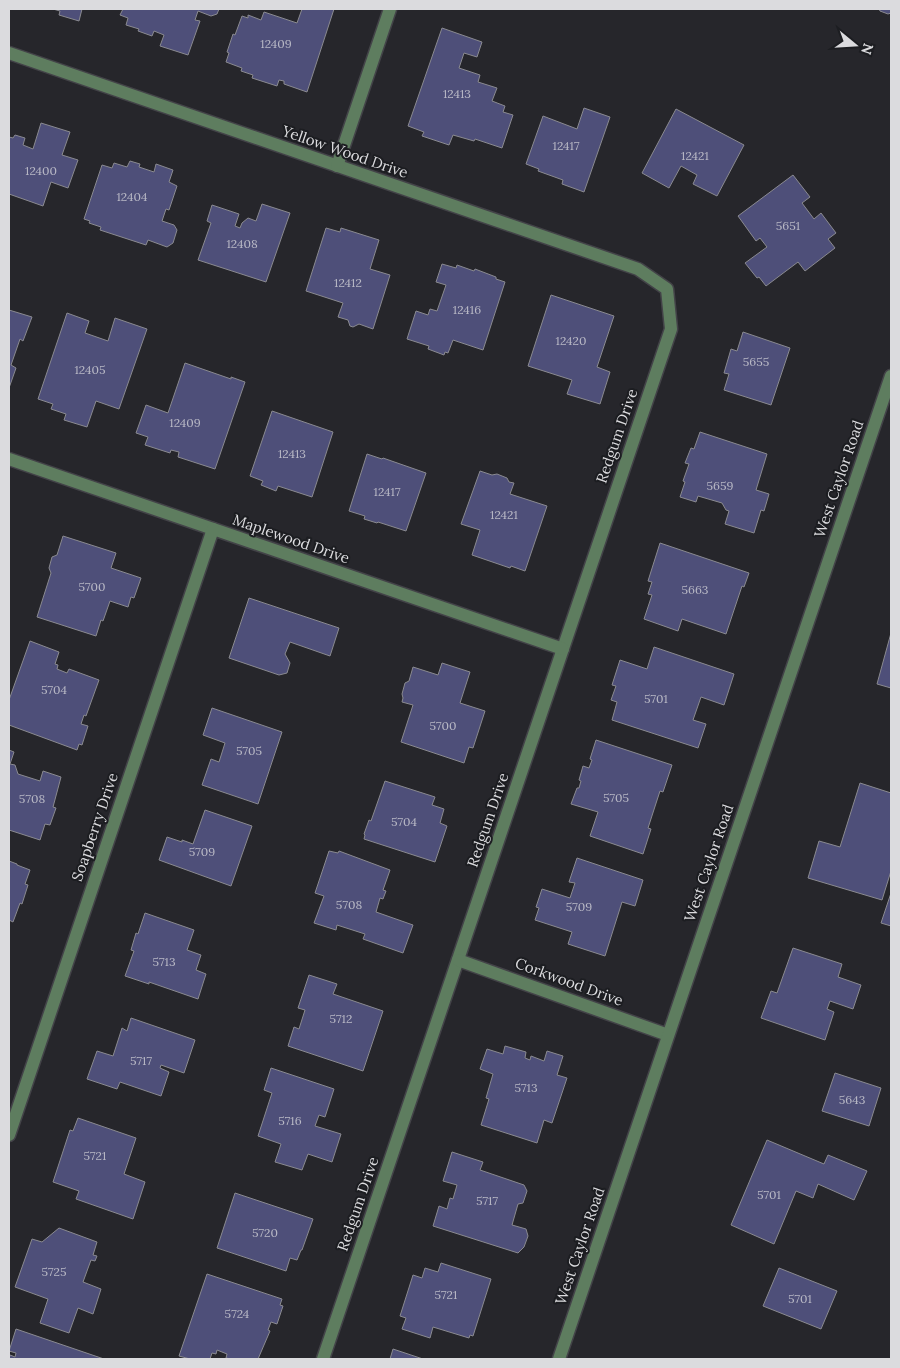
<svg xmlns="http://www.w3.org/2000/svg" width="900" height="1368" font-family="Lora,serif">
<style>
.building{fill:#4e4f79;stroke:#8a8a90}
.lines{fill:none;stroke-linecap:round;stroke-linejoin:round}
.minor-casing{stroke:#434348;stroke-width:15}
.minor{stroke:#5e7d5f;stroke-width:12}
.labels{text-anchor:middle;stroke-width:4;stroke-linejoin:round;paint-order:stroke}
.number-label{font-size:12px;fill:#b8b8c5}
.street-label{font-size:15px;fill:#dbdbde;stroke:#1c1d21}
</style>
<rect width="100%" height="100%" fill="#26262b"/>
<g class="building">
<polygon points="53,9 82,9 79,21 59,15 60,11"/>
<polygon points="123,9 219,9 217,14 211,16 198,11 195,20 200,21 188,55 160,46 164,35 154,31 152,36 138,31 139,29 126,25 128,18 120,15"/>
<polygon points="302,9 334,9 307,92 284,84 284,81 279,80 277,86 252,78 253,75 241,71 242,68 226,62 229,53 227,52 233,34 235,35 242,16 248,18 248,15 261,20 264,12 297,23"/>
<polygon points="879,9 891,9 891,13 888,14 880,11"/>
<polygon points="442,28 482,42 477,57 464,53 459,68 480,75 478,82 497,88 492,101 505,106 503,112 513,115 502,148 475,139 474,141 453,135 449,145 422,136 424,132 408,126"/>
<polygon points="584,108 610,117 584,192 562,184 563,180 538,171 539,169 526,164 543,116 577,129"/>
<polygon points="676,109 744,145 717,196 693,184 697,175 681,166 669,188 642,173"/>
<polygon points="41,123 70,132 62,155 78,160 68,188 51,182 43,206 9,194 9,137 13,138 15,135 25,138 23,145 33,149"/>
<polygon points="130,161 140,164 139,167 154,172 156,164 173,170 169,182 177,186 169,210 166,209 162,221 174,225 177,230 173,243 167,247 148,240 146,245 100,230 101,227 89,223 90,221 84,219 102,165 112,168 114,163 127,167"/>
<polygon points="793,175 810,197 802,203 814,219 821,213 836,233 828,239 835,248 805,271 798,262 766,286 759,277 757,278 745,263 767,247 760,238 756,241 738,216"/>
<polygon points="262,204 290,213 266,282 198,260 211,223 207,221 212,205 239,214 235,226 240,228 242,223 248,218 256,221"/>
<polygon points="326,228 340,232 341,228 379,240 370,269 390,275 373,329 359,324 353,327 350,326 348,320 338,317 343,303 306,291"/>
<polygon points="442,264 456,268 457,265 474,271 475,269 496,277 496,279 505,282 483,350 453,340 448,353 445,352 444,355 428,349 429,346 407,339 416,311 428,315 430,309 437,311 446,285 436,282"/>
<polygon points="551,295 614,316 597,367 610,372 600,404 567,394 572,380 528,366"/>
<polygon points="9,310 32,317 23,341 20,339 11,365 16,368 9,388"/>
<polygon points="67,313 89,321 85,333 108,341 115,318 147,329 119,409 96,401 87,427 64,420 66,414 51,409 53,404 38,399"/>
<polygon points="743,332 790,348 771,405 724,390 729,374 724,373 731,349 737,351"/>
<polygon points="185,363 231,379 231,377 245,382 215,469 178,457 179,452 171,450 170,453 145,445 148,437 136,433 146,405 168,413"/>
<polygon points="272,411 333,432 312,497 278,486 276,491 261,485 263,481 250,476"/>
<polygon points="700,432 767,454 756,490 769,494 764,511 761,510 754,533 725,524 729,511 726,510 722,503 698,496 696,502 680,497 685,482 683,481 689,464 685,463 691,448 694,449"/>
<polygon points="367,454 382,459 383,458 426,473 406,531 378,522 377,523 364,519 365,516 349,511"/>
<polygon points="480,471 492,475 497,474 507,478 509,482 514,483 510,494 547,506 525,571 511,566 510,568 472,555 480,530 461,524"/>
<polygon points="63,536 116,553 111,568 141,578 134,598 131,597 128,607 110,601 103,621 101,620 96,636 37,617 51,573 49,568 52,557 57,555"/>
<polygon points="660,543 749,573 744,587 742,586 726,634 682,619 678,631 644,619 652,595 648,594 652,582 648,581"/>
<polygon points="249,598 339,628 330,656 290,642 285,654 290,663 287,673 279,675 229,658"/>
<polygon points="891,633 891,688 877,684"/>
<polygon points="30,641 59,652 55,664 58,665 57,669 67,673 69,669 99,680 86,716 84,715 81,724 88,726 82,745 79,744 77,750 9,725 9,700"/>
<polygon points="654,647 734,674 724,705 701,697 693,720 706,724 698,748 612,720 617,702 611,700 616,686 612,685 620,660 647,669"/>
<polygon points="442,663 470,672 460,703 485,711 473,748 469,747 464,763 401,742 413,705 402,702 403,698 402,694 405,683 409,681 413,667 438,675"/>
<polygon points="212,708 282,732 258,804 202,785 211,759 219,762 225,743 203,735"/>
<polygon points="596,740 672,765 663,792 660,791 648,828 651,829 643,854 590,836 598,812 571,804 577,788 579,788 581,781 579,780 583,766 589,768 592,760 590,759"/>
<polygon points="9,750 14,752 10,764 15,765 18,774 40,781 43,771 61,777 53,807 56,808 50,825 45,824 40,840 9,830"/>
<polygon points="385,781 435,797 432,805 444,809 440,823 447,826 435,862 364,839 365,835 364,834 369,820 371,821"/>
<polygon points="860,783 891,793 891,871 882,900 808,878 819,841 840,847"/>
<polygon points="205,810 252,826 231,886 159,860 167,837 182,842 182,840 193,844"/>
<polygon points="329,851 338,853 339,851 390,870 383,890 386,891 383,899 380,898 376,912 413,925 403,953 363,939 365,934 337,925 336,930 314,923 324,896 315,893"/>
<polygon points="577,858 643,880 635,906 622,902 605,956 568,944 572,932 535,920 539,908 536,907 542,889 570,898 575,883 569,882"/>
<polygon points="9,861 17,864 17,865 30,870 25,884 28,885 22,904 20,903 13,922 9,920"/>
<polygon points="891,893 891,926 881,923"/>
<polygon points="145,913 194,930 187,950 201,955 196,970 206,974 198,999 149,982 149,984 125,976 134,951 131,950 136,933 138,934"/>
<polygon points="793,948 842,964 838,977 861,985 853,1009 830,1001 827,1009 834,1012 825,1040 761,1018 771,991 777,993"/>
<polygon points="309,975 337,984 333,994 383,1011 363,1071 288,1046 294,1027 299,1029 305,1010 298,1008"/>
<polygon points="131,1018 195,1040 184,1073 161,1065 160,1068 169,1072 161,1096 120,1082 117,1089 87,1079 97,1051 113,1056 122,1028 127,1031"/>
<polygon points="505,1046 526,1052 525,1058 530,1060 531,1056 544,1061 547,1051 563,1056 557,1075 567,1078 552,1123 544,1120 537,1143 481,1125 489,1099 486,1098 493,1074 480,1069 487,1049 503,1054"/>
<polygon points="271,1068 334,1089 325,1117 319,1115 315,1126 341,1134 332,1162 308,1154 302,1170 275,1162 281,1144 258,1136 272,1093 264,1090"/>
<polygon points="835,1073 881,1088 869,1126 822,1111"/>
<polygon points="78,1118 136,1138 124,1174 145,1182 133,1219 76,1199 79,1191 53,1182 70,1130 73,1131"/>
<polygon points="767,1140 824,1164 828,1155 867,1171 854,1200 818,1184 813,1198 796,1191 774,1244 731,1225"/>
<polygon points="452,1152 483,1162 480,1170 524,1185 527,1191 523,1203 518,1204 512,1225 526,1229 528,1236 524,1247 518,1253 433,1226 439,1206 447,1209 450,1198 453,1199 457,1185 443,1181"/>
<polygon points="235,1193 313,1219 302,1250 301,1250 297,1260 290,1258 286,1271 217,1248"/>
<polygon points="59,1228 97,1242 93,1255 97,1256 95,1261 91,1260 83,1282 101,1289 93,1314 78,1308 69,1333 40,1323 48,1299 15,1287 32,1239 42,1242"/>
<polygon points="441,1263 491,1279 473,1336 470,1335 469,1338 433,1327 430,1338 402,1329 406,1318 400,1316 413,1275 422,1278 425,1268 438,1272"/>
<polygon points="779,1268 837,1291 821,1329 763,1306"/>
<polygon points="207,1274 282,1299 280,1305 283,1306 277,1324 271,1322 268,1330 270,1331 258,1359 231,1359 226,1358 227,1354 217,1350 216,1354 212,1353 210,1359 190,1359 179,1356"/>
<polygon points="16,1329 104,1359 9,1359 10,1355 15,1357 16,1353 9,1351"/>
<polygon points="393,1349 423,1359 390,1359"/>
</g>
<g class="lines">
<g class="minor-casing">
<g id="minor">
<polyline points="9,53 638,269 667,289 671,329 323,1359"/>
<polyline points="337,166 390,9"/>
<polyline points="9,459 563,649"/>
<polyline points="458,960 668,1035"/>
<polyline points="9,1135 213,529"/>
<polyline points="559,1359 891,376"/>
</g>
</g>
<use href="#minor" class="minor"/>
</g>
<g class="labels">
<g class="number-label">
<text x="276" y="48">12409</text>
<text x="457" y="98">12413</text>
<text x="566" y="150">12417</text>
<text x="695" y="160">12421</text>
<text x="41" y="175">12400</text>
<text x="132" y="201">12404</text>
<text x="788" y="230">5651</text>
<text x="242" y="248">12408</text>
<text x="348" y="287">12412</text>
<text x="467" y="314">12416</text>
<text x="571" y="345">12420</text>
<text x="756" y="366">5655</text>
<text x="90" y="374">12405</text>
<text x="185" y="427">12409</text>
<text x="292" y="458">12413</text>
<text x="720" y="490">5659</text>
<text x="387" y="496">12417</text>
<text x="504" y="519">12421</text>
<text x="92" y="591">5700</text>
<text x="695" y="594">5663</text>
<text x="54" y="694">5704</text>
<text x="656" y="703">5701</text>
<text x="443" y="730">5700</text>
<text x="249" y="755">5705</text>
<text x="616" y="802">5705</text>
<text x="32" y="803">5708</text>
<text x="404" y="826">5704</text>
<text x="202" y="856">5709</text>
<text x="349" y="909">5708</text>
<text x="579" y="911">5709</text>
<text x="164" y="966">5713</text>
<text x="341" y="1023">5712</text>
<text x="141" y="1065">5717</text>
<text x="526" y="1092">5713</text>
<text x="852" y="1104">5643</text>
<text x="290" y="1125">5716</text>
<text x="95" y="1160">5721</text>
<text x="769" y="1199">5701</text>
<text x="487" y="1205">5717</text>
<text x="265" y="1237">5720</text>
<text x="54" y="1276">5725</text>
<text x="446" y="1299">5721</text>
<text x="800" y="1303">5701</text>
<text x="237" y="1318">5724</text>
</g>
<g class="street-label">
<text transform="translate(345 152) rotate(19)" y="5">Yellow Wood Drive</text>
<text transform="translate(617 436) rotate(-71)" y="5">Redgum Drive</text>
<text transform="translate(839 479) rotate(-71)" y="5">West Caylor Road</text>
<text transform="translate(291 539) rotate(19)" y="5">Maplewood Drive</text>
<text transform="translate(488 820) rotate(-71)" y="5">Redgum Drive</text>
<text transform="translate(95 827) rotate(-71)" y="5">Soapberry Drive</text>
<text transform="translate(709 863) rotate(-71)" y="5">West Caylor Road</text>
<text transform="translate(569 982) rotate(20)" y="5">Corkwood Drive</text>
<text transform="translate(358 1204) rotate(-71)" y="5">Redgum Drive</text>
<text transform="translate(580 1246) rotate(-71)" y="5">West Caylor Road</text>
</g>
</g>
<rect width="900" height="1368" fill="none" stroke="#dbdbde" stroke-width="20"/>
<g transform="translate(855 45) rotate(108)" stroke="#1c1d21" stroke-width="4" paint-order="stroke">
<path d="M0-4L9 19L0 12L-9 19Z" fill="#dbdbde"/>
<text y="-8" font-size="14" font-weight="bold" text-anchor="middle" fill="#dbdbde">N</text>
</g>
</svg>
